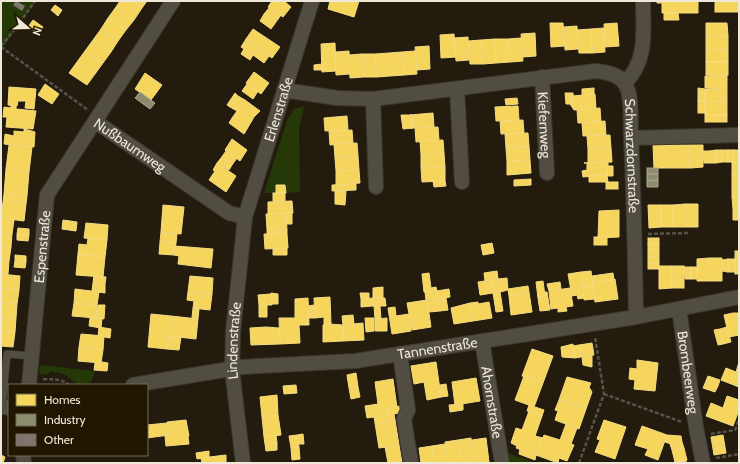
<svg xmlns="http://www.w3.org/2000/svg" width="740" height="464" font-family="Cabin,sans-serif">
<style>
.green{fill:#243907}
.homes{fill:#f6d55c;stroke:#f4db82}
.industry{fill:#8c8c6e;stroke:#aaa88e}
.building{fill:#80756e}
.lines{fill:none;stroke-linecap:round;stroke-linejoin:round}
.service-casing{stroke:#3e392f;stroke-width:8}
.minor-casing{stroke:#3e392f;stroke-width:16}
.path{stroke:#565249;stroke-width:2.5;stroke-dasharray:4 2;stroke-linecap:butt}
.service{stroke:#514d43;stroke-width:7}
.minor{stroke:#514d43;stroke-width:14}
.labels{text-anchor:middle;stroke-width:4;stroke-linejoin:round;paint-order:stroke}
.street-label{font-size:14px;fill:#efe8d9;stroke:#211700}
</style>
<rect width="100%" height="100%" fill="#231c0e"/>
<g class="green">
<polygon points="1,1 36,1 4,46 1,44"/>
<polygon points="304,106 299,130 300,192 286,193 285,185 276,185 276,193 264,193 287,121 294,109"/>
<polygon points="40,365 95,371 91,382 79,385 64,374 50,371 47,375 39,374"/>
<polygon points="507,453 536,463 508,463"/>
</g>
<g class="homes">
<polygon points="120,1 131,1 142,8 134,20 116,7"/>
<polygon points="131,1 147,1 142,8"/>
<polygon points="272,1 284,1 291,7 283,17 268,7"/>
<polygon points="330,1 359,1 354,17 328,9"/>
<polygon points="657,1 698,1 698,13 662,13 662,3 657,3"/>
<rect x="715" y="1" width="24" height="11"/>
<polygon points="55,5 62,10 58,16 51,10"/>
<polygon points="116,7 134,20 126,30 108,18"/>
<polygon points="269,8 281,15 276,22 264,14"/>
<polygon points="664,13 678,13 679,20 664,20"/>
<polygon points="264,14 276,22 271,29 260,21"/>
<polygon points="108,18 126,30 118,41 101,29"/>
<polygon points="33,20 43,27 38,34 28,27"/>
<polygon points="550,23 563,23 565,46 551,47"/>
<polygon points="617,23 619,46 605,47 604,24"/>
<polygon points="706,23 727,23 728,36 706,37"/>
<polygon points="577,26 578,49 565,50 564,27"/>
<polygon points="604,28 605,52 592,53 591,29"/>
<polygon points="101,29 118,41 111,52 93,40"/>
<polygon points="253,29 265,37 258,47 246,39"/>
<polygon points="591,29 592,53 579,53 577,30"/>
<polygon points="535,33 536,56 523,57 521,34"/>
<polygon points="454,34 456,57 441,58 440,35"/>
<polygon points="728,36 728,49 706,50 706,37"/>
<polygon points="265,37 280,47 272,58 257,48"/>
<polygon points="468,37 469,60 456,61 454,38"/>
<polygon points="521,38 523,61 510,62 508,39"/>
<polygon points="246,39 258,47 253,55 241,47"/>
<polygon points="495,39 496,63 483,64 481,40"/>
<polygon points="495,39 508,39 510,62 496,63"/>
<polygon points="93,40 111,52 103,63 85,51"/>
<polygon points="481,40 483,64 470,64 468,41"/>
<polygon points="335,43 336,71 322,72 321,44"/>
<polygon points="429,46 430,69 417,70 415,47"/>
<polygon points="258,48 269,56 264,63 253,55"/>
<polygon points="244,49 253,55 250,60 241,54"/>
<polygon points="728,49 728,62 706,62 706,50"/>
<polygon points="85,51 103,63 95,74 77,62"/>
<polygon points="349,51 350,74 336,75 335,52"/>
<polygon points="415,51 417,74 404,75 402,52"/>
<polygon points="402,52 404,75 390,76 389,53"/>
<polygon points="389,53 390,76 377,77 375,54"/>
<polygon points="362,54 375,54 377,77 363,77"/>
<polygon points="362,54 363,77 350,78 349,55"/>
<polygon points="77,62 95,74 87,85 69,73"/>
<rect x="706" y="62" width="22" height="13"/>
<polygon points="322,64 322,70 314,70 314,65"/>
<polygon points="254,72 269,83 261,94 246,83"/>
<polygon points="145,73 162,85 151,100 135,89"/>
<polygon points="727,75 727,88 705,88 705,76"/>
<polygon points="45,84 59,94 52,104 38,95"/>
<polygon points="247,84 258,91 253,99 242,91"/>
<polygon points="9,87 36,89 34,109 25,108 26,101 18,101 17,106 8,105"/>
<polygon points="594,88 594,95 582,95 582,89"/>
<polygon points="698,88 705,89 705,101 698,101"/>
<polygon points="727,88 727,101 705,102 705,89"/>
<polygon points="235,93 238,96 230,107 227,105"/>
<polygon points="565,93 573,93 574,110 570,104 566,104"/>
<polygon points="595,94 596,109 574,110 572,96"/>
<polygon points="238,96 245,100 237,111 230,107"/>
<polygon points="517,98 518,104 506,105 505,99"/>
<polygon points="245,100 260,111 254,117 247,129 232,118"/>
<rect x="698" y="101" width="7" height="12"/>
<polygon points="727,101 727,115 705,115 705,102"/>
<polygon points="11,105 16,106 16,109 36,111 33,129 6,127 7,117 3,117 4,107 11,108"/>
<polygon points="518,106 519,120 496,121 495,107"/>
<polygon points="600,108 601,122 578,123 577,110"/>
<polygon points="433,113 434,127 411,128 413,128 412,115 410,115"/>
<polygon points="401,115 412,115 413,128 403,129"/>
<rect x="705" y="115" width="22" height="7"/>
<polygon points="347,116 348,130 325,131 324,118"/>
<polygon points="232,118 247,129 244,134 229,123"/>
<polygon points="523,120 524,133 501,134 500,121"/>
<polygon points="605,121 606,135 583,136 582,123"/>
<polygon points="438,127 439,140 416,142 415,128"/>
<polygon points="24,129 35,132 34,147 4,144 5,134 14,136 14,131 24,132"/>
<polygon points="352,130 353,143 330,145 329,131"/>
<polygon points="528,133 529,146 506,148 505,134"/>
<polygon points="610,135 611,148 588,149 587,136"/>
<polygon points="232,139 247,150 240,161 225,150"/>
<polygon points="443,140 444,153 421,155 420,141"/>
<polygon points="357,143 358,156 335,158 334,144"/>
<polygon points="9,145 32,147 29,172 6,169"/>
<polygon points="653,145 690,145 691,168 654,168"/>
<polygon points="690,145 703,145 703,167 691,168"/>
<polygon points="529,146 530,160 507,161 506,148"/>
<polygon points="611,148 612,162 588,163 588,149"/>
<polygon points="716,150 722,150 722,162 716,163"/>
<polygon points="716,150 716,163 710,163 709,151"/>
<rect x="722" y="150" width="6" height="12"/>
<rect x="728" y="150" width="6" height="12"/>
<rect x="734" y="150" width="5" height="12"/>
<polygon points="226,151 237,158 232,165 221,158"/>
<polygon points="703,151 709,151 710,163 704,163"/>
<polygon points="444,153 445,167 421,168 421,155"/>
<polygon points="358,156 359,170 336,171 335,158"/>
<polygon points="221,158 232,165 229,170 217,163"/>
<polygon points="530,160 531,173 507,175 507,161"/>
<polygon points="608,162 608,175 583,177 582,171 587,170 587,163 584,163"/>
<rect x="732" y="162" width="7" height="12"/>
<polygon points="217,163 236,176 226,192 209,180 215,171 213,170"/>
<polygon points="608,166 613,166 613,176 607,176"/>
<polygon points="445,167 445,181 422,182 421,168"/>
<polygon points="6,169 29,172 27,196 4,194"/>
<polygon points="359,170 360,183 336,185 336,171"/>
<polygon points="732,174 739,174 739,185 732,186"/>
<polygon points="607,175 608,182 589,182 589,176"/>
<polygon points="531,179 531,185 514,186 514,180"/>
<polygon points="433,181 445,181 446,186 434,187"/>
<rect x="606" y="182" width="12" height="7"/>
<polygon points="356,184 356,190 332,191 332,185"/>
<polygon points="276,185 285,185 286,193 276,193"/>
<polygon points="739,185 739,197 732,197 732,186"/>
<polygon points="335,191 346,191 345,205 335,204"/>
<rect x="273" y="193" width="12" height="8"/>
<polygon points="4,194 14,195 14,202 26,204 24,221 1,218"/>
<polygon points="14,195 27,196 26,204 14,202"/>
<polygon points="732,197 739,197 739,208 733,209"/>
<polygon points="290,201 292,201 293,213 291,213"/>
<polygon points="290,201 291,213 268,214 268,202"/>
<polygon points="685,204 698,204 698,227 686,227"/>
<polygon points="685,204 686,227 673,227 673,205"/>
<polygon points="163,205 184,207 181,234 161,232"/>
<polygon points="648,205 661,205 661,227 649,228"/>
<rect x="661" y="205" width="12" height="22"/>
<polygon points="739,208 739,220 733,220 733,209"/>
<polygon points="619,210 619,237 598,238 599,211"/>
<polygon points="286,213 287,230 267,229 266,214"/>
<polygon points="286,213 292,213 292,224 287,224"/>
<polygon points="1,218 14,220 12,234 1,233"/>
<polygon points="63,220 77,222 76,231 62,229"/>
<polygon points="86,223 108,225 107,240 84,238"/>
<polygon points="18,228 29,229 29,235 17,234"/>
<polygon points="278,228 278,230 287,230 287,234 267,235 267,229"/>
<polygon points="161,232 177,234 176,243 160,242"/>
<polygon points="1,233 12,234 11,247 1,246"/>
<polygon points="17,234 29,235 28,241 17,240"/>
<polygon points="264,234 287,234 288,248 265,249"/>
<rect x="594" y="237" width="13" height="8"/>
<polygon points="88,238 107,240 105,257 78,254 79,244 87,245"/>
<rect x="648" y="238" width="11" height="6"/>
<polygon points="160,242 176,243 174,255 159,254"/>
<polygon points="492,243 494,253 483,255 481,245"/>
<rect x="648" y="244" width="11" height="6"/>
<polygon points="1,246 11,247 9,261 1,260"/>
<polygon points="175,246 213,249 211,268 178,264 179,256 174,255"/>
<polygon points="287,248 287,255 273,255 273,249"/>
<polygon points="648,250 659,250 659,256 648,257"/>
<rect x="735" y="251" width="4" height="23"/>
<polygon points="78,254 105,257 103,277 76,275"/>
<polygon points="15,255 26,256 26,262 15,261"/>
<polygon points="659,256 659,263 648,263 648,257"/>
<polygon points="709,258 722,258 722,281 710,281"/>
<polygon points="709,258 710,281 697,281 697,259"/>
<rect x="728" y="259" width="7" height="13"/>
<polygon points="728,259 728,272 722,271 722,260"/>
<polygon points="1,260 9,261 8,274 1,274"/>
<polygon points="15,261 26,262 25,268 14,267"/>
<rect x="648" y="263" width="11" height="6"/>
<polygon points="659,266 672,266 672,288 659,289"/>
<rect x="672" y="266" width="12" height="22"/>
<polygon points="684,267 691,267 691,279 685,279"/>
<rect x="691" y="267" width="6" height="12"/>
<polygon points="497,271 498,279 485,281 484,273"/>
<polygon points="591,271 593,286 583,288 581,272"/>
<polygon points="581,272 584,298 578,299 577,295 572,296 568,274"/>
<polygon points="429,273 431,288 436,287 437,291 424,292 422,274"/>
<polygon points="613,273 614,280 593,283 592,276"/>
<polygon points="1,274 20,276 19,290 1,288"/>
<polygon points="94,276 106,277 105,284 93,283"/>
<polygon points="190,276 213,278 212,294 188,292"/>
<polygon points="507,278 508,290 500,292 498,279"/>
<polygon points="498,279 500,292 493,293 491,280"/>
<polygon points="615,279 618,299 595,302 592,283"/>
<polygon points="491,280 493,293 480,295 478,282"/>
<polygon points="543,281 545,296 538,298 536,282"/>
<polygon points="560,282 561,289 549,291 547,284"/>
<polygon points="93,283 105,284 105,293 92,291"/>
<polygon points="528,286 529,292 509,296 508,289"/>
<polygon points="593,286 595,299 584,300 583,288"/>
<polygon points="383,287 383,298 373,298 373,288"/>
<polygon points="1,288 19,290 17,304 1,302"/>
<polygon points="570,288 573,306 566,307 567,311 558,312 558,308 551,309 549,291"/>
<polygon points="75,289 99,292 97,305 74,303"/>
<polygon points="449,289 450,297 438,299 437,291"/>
<polygon points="437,291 438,299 426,300 425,292"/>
<polygon points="188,292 212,294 210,310 193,308 194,301 187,300"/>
<polygon points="500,292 503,311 496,312 493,293"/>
<polygon points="529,292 532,312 511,315 509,296"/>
<polygon points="545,292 547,292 550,310 540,311 538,298 545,296"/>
<polygon points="271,293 278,294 278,304 272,304"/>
<polygon points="360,293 369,293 369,298 361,299"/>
<polygon points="271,294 272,305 259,305 258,295"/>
<polygon points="330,297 331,324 324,325 324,317 315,318 314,298"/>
<polygon points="308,298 309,325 299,325 300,343 280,344 279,318 295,318 295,299"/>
<polygon points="373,298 373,306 361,307 361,299"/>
<polygon points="373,298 385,298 386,306 373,306"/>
<polygon points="446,298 448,310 440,311 438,299"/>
<polygon points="438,299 440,311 429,312 427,301"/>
<polygon points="427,300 431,327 412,330 407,303"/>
<polygon points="1,302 17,304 16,318 1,317"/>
<polygon points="478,302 478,304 489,302 492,318 473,321 470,303"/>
<polygon points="74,303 97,305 96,318 72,316"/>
<polygon points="470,303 473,321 454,324 451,308"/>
<polygon points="98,305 105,305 104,319 96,318"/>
<polygon points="259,305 267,304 267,317 259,317"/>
<polygon points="314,305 315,318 309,318 308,306"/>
<polygon points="374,306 380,306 381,319 375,319"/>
<polygon points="395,307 396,316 409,314 411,331 392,334 388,308"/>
<polygon points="193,308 199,309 198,319 192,318"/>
<polygon points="733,313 739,313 739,335 729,337 724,315"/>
<polygon points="151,314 171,316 167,349 148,347"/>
<polygon points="353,315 354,324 363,323 363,324 343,325 342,316"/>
<polygon points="171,316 198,319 196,339 169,336"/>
<polygon points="1,317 16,318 15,332 1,331"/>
<polygon points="90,318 102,318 101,328 89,326"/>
<polygon points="365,318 374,318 374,331 366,332"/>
<polygon points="387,318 387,331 375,331 375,319"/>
<polygon points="329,324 343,325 343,341 323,342 323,325"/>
<polygon points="363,324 364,340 343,341 343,325"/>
<polygon points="99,327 111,329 110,338 98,336"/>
<polygon points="266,327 279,328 280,344 251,345 250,328"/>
<polygon points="727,327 731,342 723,344 720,329"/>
<polygon points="720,329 723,344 718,345 714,330"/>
<polygon points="1,331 15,332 13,347 1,346"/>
<polygon points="81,334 104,336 103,350 79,347"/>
<polygon points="169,336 181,337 179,350 167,349"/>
<polygon points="592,343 594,355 581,357 579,345"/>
<polygon points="573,344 575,358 562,357 561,347"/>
<polygon points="579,345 581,357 575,358 573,346"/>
<polygon points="79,347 103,350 101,363 78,361"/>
<polygon points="532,349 553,356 543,383 522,376"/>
<polygon points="592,356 592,367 583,365 582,357"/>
<polygon points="637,360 658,363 655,391 634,389 635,380 629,379 630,368 637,369"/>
<polygon points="102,362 108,363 107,371 94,370 95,363"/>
<polygon points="436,362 441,397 427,400 424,382 414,384 411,366"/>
<polygon points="739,362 739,387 721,380 726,368 736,372"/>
<polygon points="356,373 358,387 349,388 347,375"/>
<polygon points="524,376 543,383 534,407 515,400"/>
<polygon points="708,376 720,380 718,386 706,381"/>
<polygon points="567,377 591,383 589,387 592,392 586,409 559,400"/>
<polygon points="476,378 480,401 455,405 452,382"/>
<polygon points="393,379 397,408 387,409 388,415 367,418 365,406 378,404 375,382"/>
<polygon points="706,381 718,386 715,392 703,388"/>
<polygon points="446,384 448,396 441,397 440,385"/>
<polygon points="296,385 297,393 284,394 283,386"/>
<polygon points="358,387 360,397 351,399 349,388"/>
<polygon points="277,395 278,415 262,417 260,397"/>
<polygon points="727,396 739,400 739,410 733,426 706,416 711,403 723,408"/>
<polygon points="559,400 586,409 579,429 555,420 558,411 555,410"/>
<polygon points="463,404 463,410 450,412 449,405"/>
<polygon points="529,405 544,410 542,416 527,411"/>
<polygon points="399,406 400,413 388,415 387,409"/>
<polygon points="529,411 542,416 535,436 543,438 536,455 516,448 517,446 511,443 516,428 522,430"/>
<polygon points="394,414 395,420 375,423 374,417"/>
<polygon points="278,415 281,435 264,437 262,417"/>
<polygon points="186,420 189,436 188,436 189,444 166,446 165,436 169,435 167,422"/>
<polygon points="395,420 399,445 379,448 375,423"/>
<polygon points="604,420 626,427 615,459 595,452 600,440 597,439"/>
<polygon points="167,423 169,435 147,438 147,425"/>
<polygon points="566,424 577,428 571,444 574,445 567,461 559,458 558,463 536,455 544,435 560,440"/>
<polygon points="642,426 667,435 658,460 645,455 648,449 635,445"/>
<polygon points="303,434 304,444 299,444 297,435"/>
<polygon points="276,435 277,443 265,444 264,437"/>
<polygon points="297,435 299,447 291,448 289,436"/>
<polygon points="667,435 681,436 682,442 671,444 665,442"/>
<polygon points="723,435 724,441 712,443 711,437"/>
<polygon points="471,438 475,463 462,463 458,440"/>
<polygon points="486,438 489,462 475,463 472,440"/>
<polygon points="458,440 462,463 448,463 445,442"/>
<polygon points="724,441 725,447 713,449 712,443"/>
<polygon points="682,442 684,448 672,450 670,444"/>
<polygon points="277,443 277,450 266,451 265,444"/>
<polygon points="445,444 448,463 434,463 432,446"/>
<polygon points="399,445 402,463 388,463 385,447"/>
<polygon points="432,446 434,463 421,463 419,448"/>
<polygon points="299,447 300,459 292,460 291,448"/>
<polygon points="725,447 726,453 714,455 713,449"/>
<polygon points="684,448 687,460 675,462 672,450"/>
<polygon points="520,449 536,455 535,460 519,454"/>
<polygon points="209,451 209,457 197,459 196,453"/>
<polygon points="1,455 5,457 3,463 1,463"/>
<polygon points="226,455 226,463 202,463 201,458"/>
<polygon points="686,460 686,463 674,463 674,462"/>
</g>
<g class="industry">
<polygon points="140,92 155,103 150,109 135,98"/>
<rect x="647" y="168" width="11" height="6"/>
<polygon points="647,174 658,174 658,180 647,181"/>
<polygon points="658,180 658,187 647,187 647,181"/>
</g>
<polygon class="building" points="16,1 25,6 22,11 13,5"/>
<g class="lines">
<g class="service-casing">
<polyline id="service" points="2,405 7,354 32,356"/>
</g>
<g class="minor-casing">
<g id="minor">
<path id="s1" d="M 542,77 L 547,173"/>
<path d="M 625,83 C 648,60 643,31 643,1"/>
<polyline points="457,89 462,182"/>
<path id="s2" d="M 284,90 L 337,98 L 373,99 L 596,71 C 606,72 619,74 625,84 C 633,95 630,124 631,138 C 634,198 635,257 636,317"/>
<polyline points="373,99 376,187"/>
<path id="s3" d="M 96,122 L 229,213 L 245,217"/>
<polyline points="631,138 739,135"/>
<path id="s4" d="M 679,309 L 696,427 L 703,463"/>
<path id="s5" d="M 482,341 L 502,463"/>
<polyline points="400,354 408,410 404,419 411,463"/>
<path id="s6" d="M 29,385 L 47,195 L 173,1"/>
<path id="s7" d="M 133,385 L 242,367 L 355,361 L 636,317 L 739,297"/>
<polyline points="1,406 9,408"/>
<polyline points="23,455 24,463"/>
<path id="s8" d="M 243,463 L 232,369 L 233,332 L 245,217 L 312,1"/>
</g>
</g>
<g class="path">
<polyline points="1,46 19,24 35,1"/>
<polyline points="1,47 88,110"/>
<polyline points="648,234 689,233"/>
<path d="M 43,379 C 53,380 61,378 69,385"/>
<polyline points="604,394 682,422"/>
<polyline points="711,434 735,430 739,420"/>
<polyline points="716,458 739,454"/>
<polyline points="579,463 604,394 595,337"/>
</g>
<use href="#service" class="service"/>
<use href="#minor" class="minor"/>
</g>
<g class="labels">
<g class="street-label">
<text dy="5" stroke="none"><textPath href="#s8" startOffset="360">Erlenstraße</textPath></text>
<text dy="5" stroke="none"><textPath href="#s1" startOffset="48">Kiefernweg</textPath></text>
<text dy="5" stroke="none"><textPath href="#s3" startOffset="41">Nußbaumweg</textPath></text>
<text dy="5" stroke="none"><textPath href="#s2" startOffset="420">Schwarzdornstraße</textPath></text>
<text dy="5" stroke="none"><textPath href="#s6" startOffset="139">Espenstraße</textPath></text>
<text dy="5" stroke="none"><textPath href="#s8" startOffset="123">Lindenstraße</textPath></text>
<text dy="5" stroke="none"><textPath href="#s7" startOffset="307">Tannenstraße</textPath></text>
<text dy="5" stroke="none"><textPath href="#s4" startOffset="64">Brombeerweg</textPath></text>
<text dy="5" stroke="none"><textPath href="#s5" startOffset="62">Ahornstraße</textPath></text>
</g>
</g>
<rect width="740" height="464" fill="none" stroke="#efe8d9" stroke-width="4"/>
<rect x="8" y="384" width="140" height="72" fill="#211700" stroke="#736b57"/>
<rect x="16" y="394" width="20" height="12" fill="#f6d55c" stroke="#736b57"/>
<text x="44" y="404" font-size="12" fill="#efe8d9">Homes</text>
<rect x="16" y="414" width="20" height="12" fill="#8c8c6e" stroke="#736b57"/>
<text x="44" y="424" font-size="12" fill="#efe8d9">Industry</text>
<rect x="16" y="434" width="20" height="12" fill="#80756e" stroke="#736b57"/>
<text x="44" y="444" font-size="12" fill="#efe8d9">Other</text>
<g transform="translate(28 28) rotate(110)" stroke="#211700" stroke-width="3" paint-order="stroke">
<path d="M0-3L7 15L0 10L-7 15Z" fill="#efe8d9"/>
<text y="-6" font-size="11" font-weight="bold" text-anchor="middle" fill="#efe8d9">N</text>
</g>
</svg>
